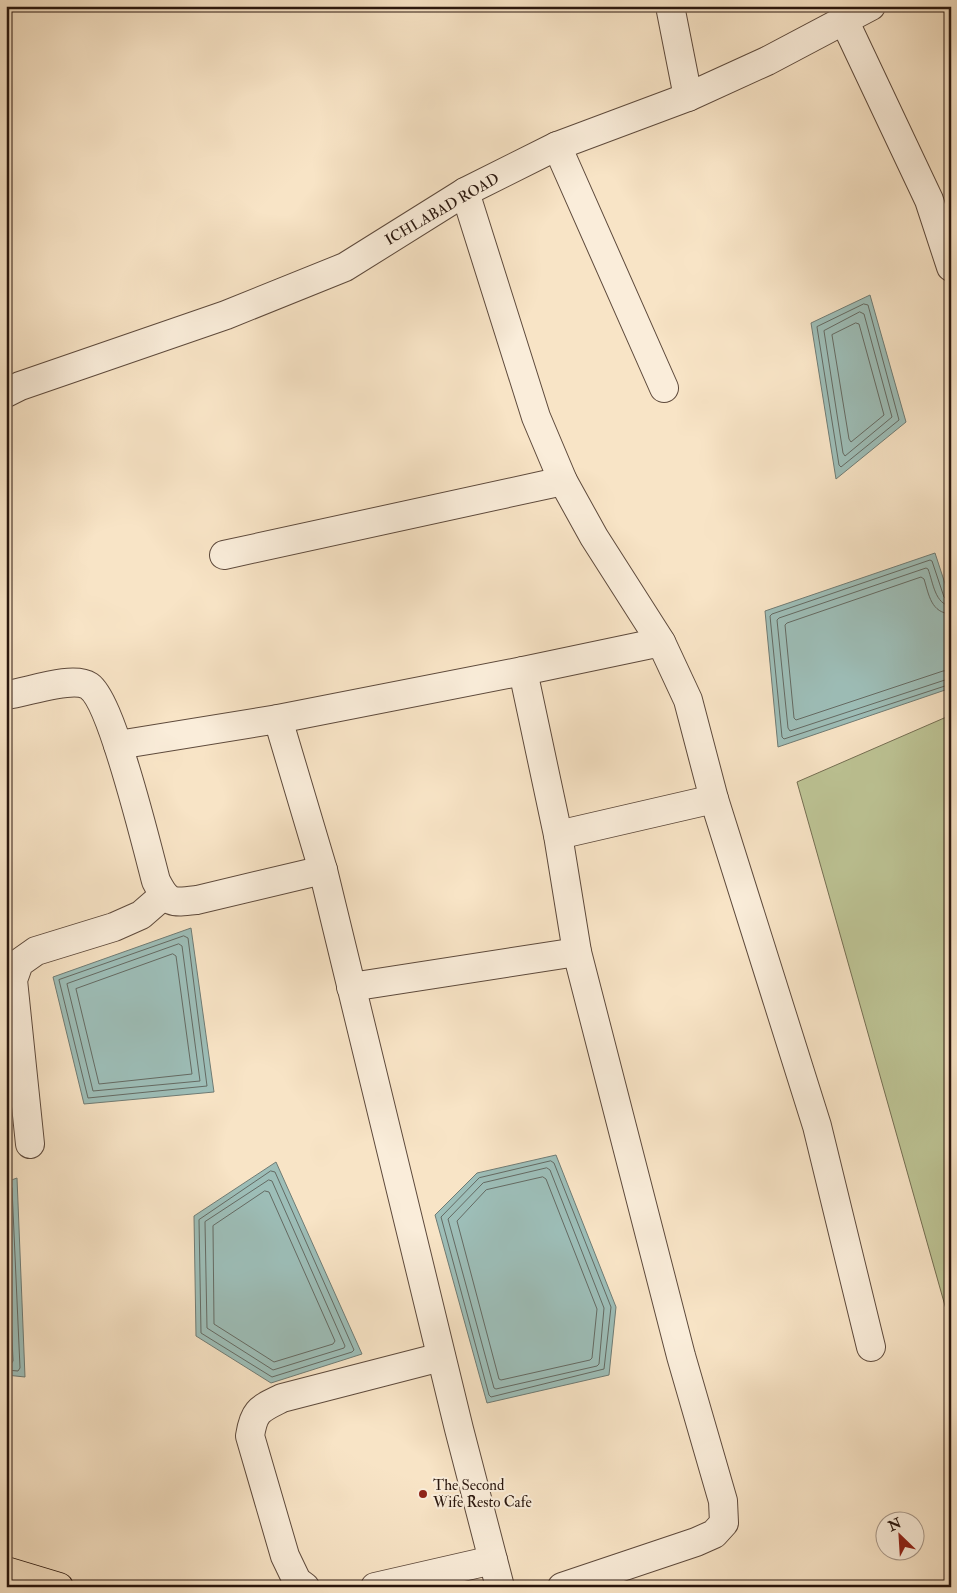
<svg xmlns="http://www.w3.org/2000/svg" width="957" height="1593" font-family="'IM FELL Double Pica',serif">
<style>
.green{fill:#bdc495;stroke:#746e52}
.water{fill:#9dbeb8;stroke:#6f7b74}
.lines{fill:none;stroke-linecap:round;stroke-linejoin:round}
.shore{stroke:#646a63;stroke-width:1}
.minor-casing{stroke:#5e4a3c;stroke-width:30}
.highway-casing{stroke:#2a170e;stroke-width:30}
.minor{stroke:#faedda;stroke-width:28}
.highway{stroke:#f8e4c6;stroke-width:28}
.poi-dot{fill:#8f2418;stroke:#faedda;stroke-width:2}
.labels{text-anchor:middle;stroke-width:4;stroke-linejoin:round;paint-order:stroke}
.street-label{font-size:15px;fill:#2a170e;stroke:#faedda}
.poi-label{font-size:15px;fill:#2a170e;stroke:#faedda;text-anchor:start}
</style>
<rect width="100%" height="100%" fill="#f8e4c6"/>
<filter id="stains"><feTurbulence type="fractalNoise" baseFrequency=".004" numOctaves="4"/><feColorMatrix values="0 0 0 0 .2 0 0 0 0 .09 0 0 0 0 .02 0 0 0 .5 -.17"/></filter>
<radialGradient id="worn" r=".72"><stop offset=".6" stop-color="#630" stop-opacity="0"/><stop offset="1" stop-color="#630" stop-opacity=".3"/></radialGradient>
<polygon class="green" points="951,715 951,1327 797,782"/>
<g class="water">
<polygon points="870,295 906,422 836,479 811,323"/>
<polygon points="935,553 951,602 951,688 778,747 765,611"/>
<polygon points="191,928 214,1092 84,1104 53,977"/>
<polygon points="556,1155 616,1307 609,1375 487,1403 435,1215 477,1173"/>
<polygon points="276,1162 362,1354 271,1383 196,1336 194,1216"/>
<polygon points="17,1178 25,1377 6,1375 6,1182"/>
</g>
<g class="lines">
<g class="shore">
<polygon points="864,304 868,305 899,420 841,467 839,465 817,327"/>
<polygon points="860,312 864,314 892,417 845,456 843,453 824,331"/>
<polygon points="856,323 859,324 884,415 851,442 849,439 832,335"/>
<polyline points="951,600 947,599 944,597 932,561 930,560 772,614 770,616 782,737 784,739 951,684"/>
<path d="M 951,606 C 935,605 933,582 928,569 L 926,568 L 779,618 L 777,620 L 788,728 L 790,731 L 951,678"/>
<path d="M 951,614 C 931,613 929,595 924,579 L 921,577 L 787,623 L 785,625 L 794,718 L 796,720 L 943,671 L 951,670"/>
<polygon points="184,936 188,938 207,1086 88,1098 59,980"/>
<polygon points="179,944 182,946 200,1081 93,1091 67,984"/>
<polygon points="173,954 176,956 192,1074 99,1084 76,989"/>
<polygon points="551,1161 554,1163 611,1307 604,1369 491,1397 489,1395 441,1217 479,1178"/>
<polygon points="547,1168 550,1170 604,1308 599,1364 597,1366 496,1389 494,1388 448,1219 483,1183"/>
<polygon points="271,1171 275,1172 354,1350 352,1352 272,1377 201,1333 199,1220"/>
<polygon points="543,1177 546,1179 597,1309 592,1358 590,1360 501,1380 499,1379 457,1221 486,1190"/>
<polygon points="269,1180 272,1181 345,1346 344,1348 273,1370 207,1328 205,1222"/>
<polyline points="6,1186 11,1186 12,1188 20,1368 18,1371 6,1370"/>
<polygon points="265,1191 269,1192 335,1341 333,1344 274,1362 214,1324 213,1226"/>
<polyline points="6,1196 13,1361 11,1364 6,1364"/>
</g>
<g class="minor-casing">
<g id="minor">
<polyline points="670,6 688,97"/>
<polyline points="844,20 929,200 951,267"/>
<polyline points="557,146 664,388"/>
<polyline points="465,192 536,417 563,481 594,537 661,642"/>
<polyline points="6,393 20,386 226,315 345,267 465,192 557,146 688,97 767,61 871,6"/>
<polyline points="224,555 563,481"/>
<polyline points="523,671 558,835 577,952 681,1356 723,1501 724,1523 714,1534 696,1542 562,1587"/>
<path d="M 6,695 C 26,693 72,675 89,686 C 112,702 147,847 156,881 C 168,904 172,903 197,900 L 323,870"/>
<polyline points="278,719 523,671 661,642 688,700 714,799 817,1126 871,1347"/>
<polyline points="118,745 278,719 323,870 459,1429 500,1587"/>
<polyline points="558,835 714,799"/>
<polyline points="351,987 577,952"/>
<polyline points="30,1144 13,980 19,963 36,951 114,927 141,915 164,895"/>
<path d="M 305,1587 L 297,1581 L 285,1556 L 250,1436 C 254,1410 260,1409 282,1398 L 441,1357"/>
<polyline points="375,1587 493,1560"/>
</g>
</g>
<g class="highway-casing">
<polyline id="highway" points="6,1571 59,1587"/>
</g>
<use href="#minor" class="minor"/>
<use href="#highway" class="highway"/>
</g>
<circle class="poi-dot" cx="423" cy="1494" r="5"/>
<g class="labels">
<g class="street-label">
<text transform="translate(442 209) rotate(-30)" y="5">ICHLABAD ROAD</text>
</g>
<g class="poi-label">
<text x="433" y="1490">The Second<tspan x="433" dy="17">Wife Resto Cafe</tspan></text>
</g>
</g>
<rect width="957" height="1593" fill="none" stroke="#f8e4c6" stroke-width="25"/>
<rect x="8" y="8" width="942" height="1578" fill="none" stroke="#2a170e" stroke-width="2.5"/>
<rect x="12" y="12" width="932" height="1568" fill="none" stroke="#2a170e"/>
<g transform="translate(900 1536) rotate(335)"><circle r="24" fill="#faedda" stroke="#a79788"/>
<path d="M0-4L9 19L0 12L-9 19Z" fill="#8f2418"/>
<text y="-8" font-size="14" font-weight="bold" text-anchor="middle" fill="#2a170e">N</text>
</g>
<rect width="100%" height="100%" filter="url(#stains)"/>
<rect width="100%" height="100%" fill="url(#worn)"/>
</svg>
